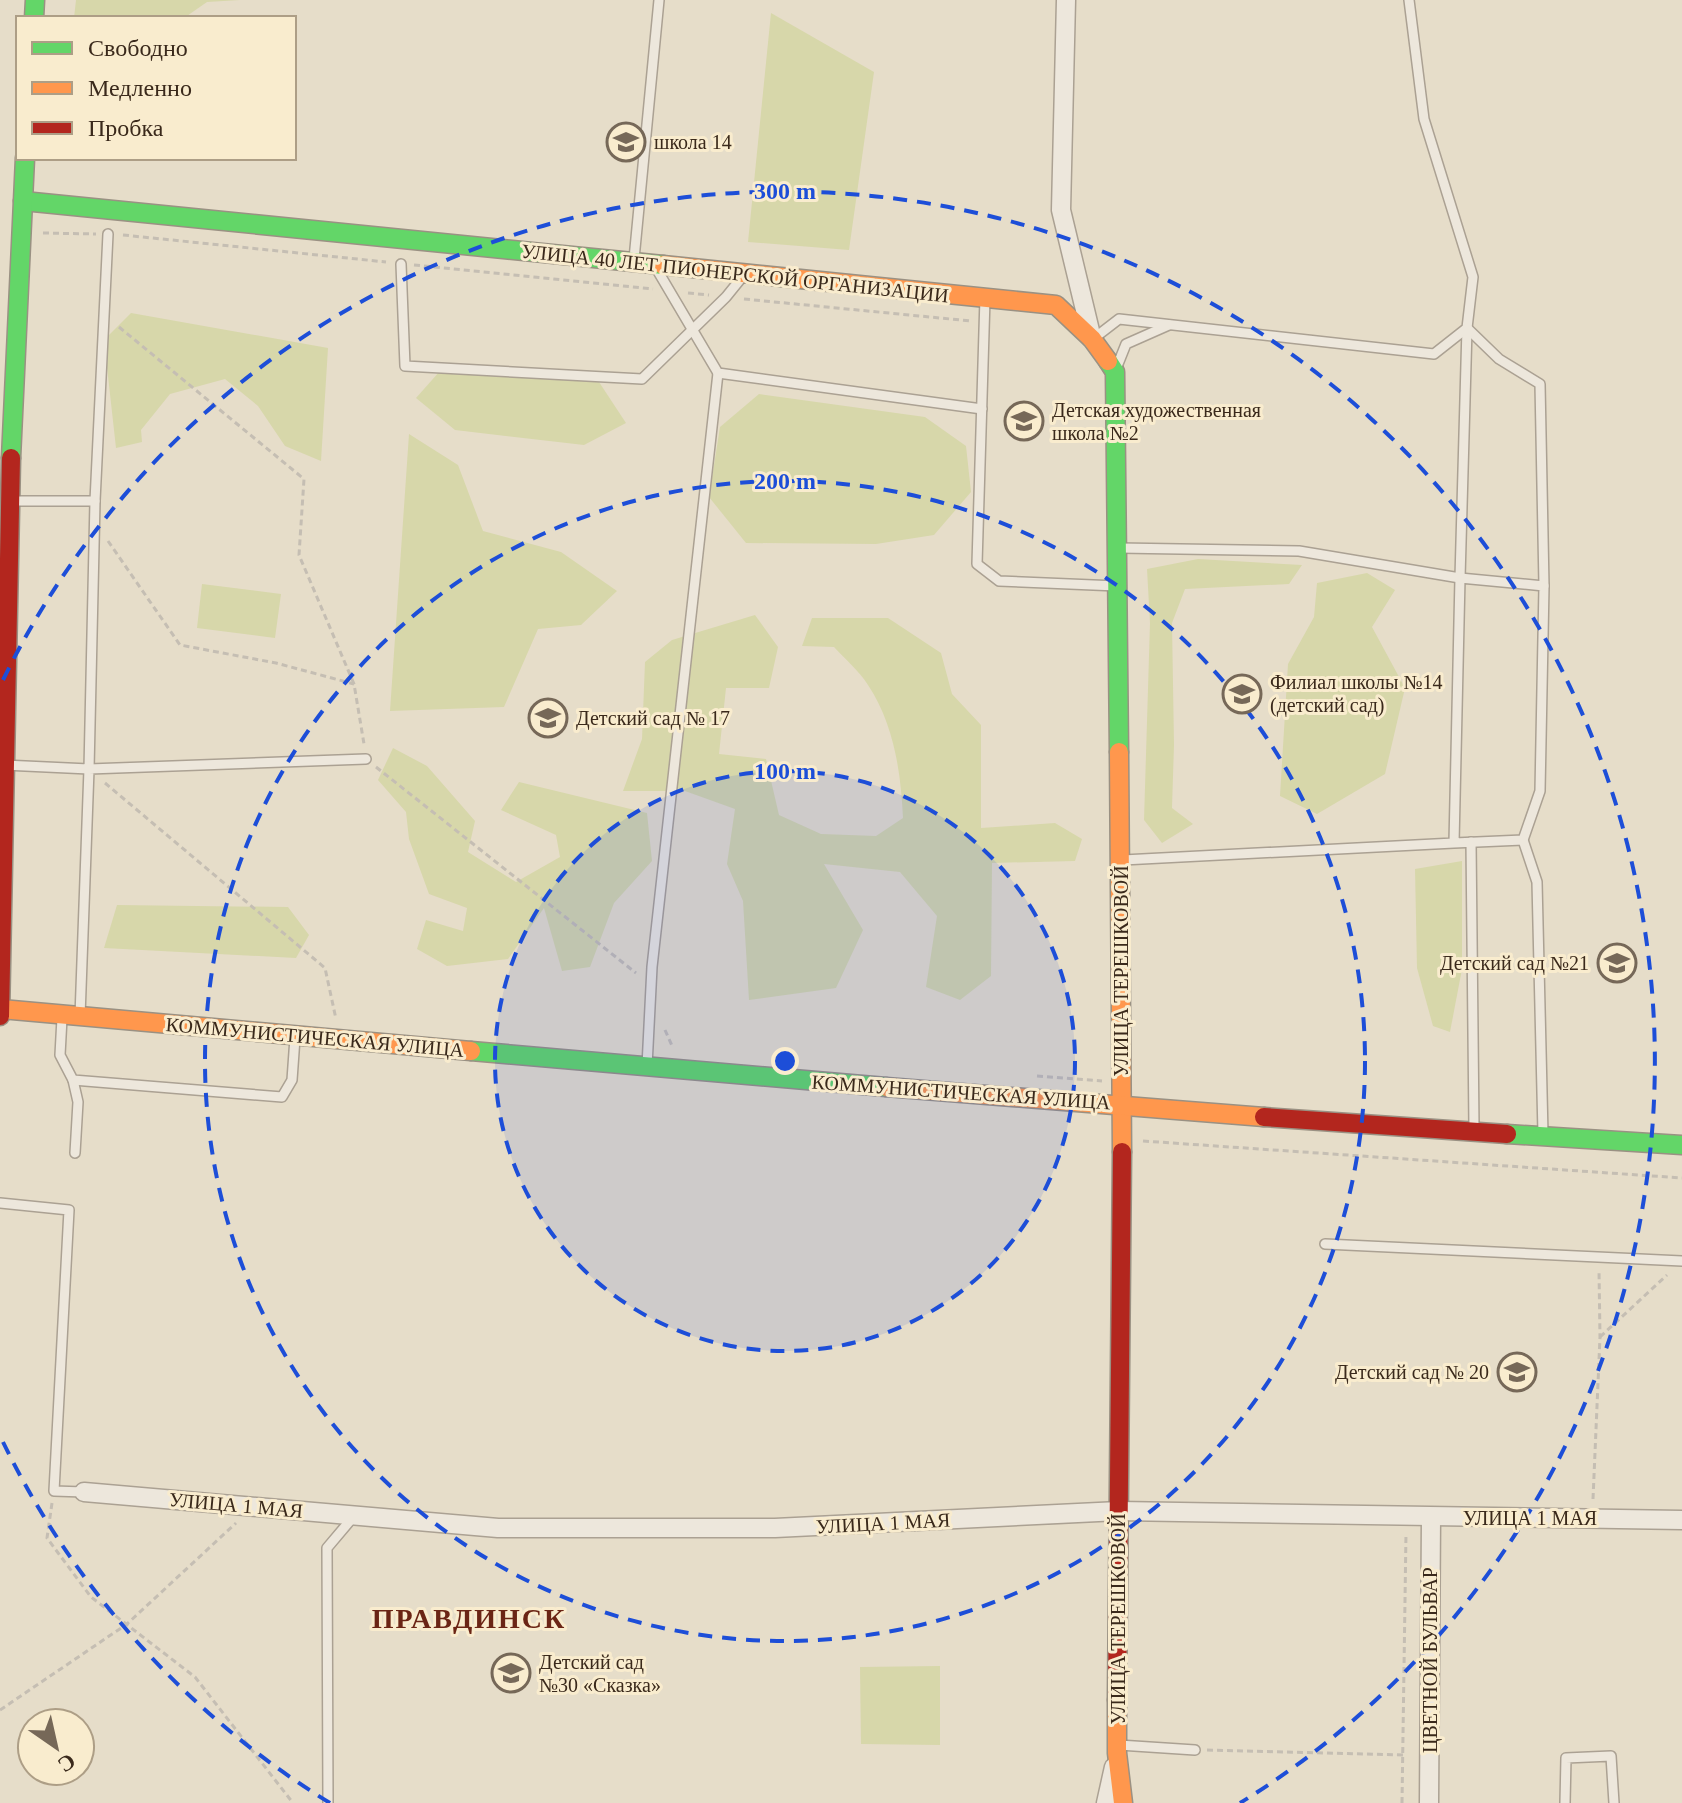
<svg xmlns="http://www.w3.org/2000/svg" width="1682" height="1803" font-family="'Times New Roman',serif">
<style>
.green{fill:#d7d7aa}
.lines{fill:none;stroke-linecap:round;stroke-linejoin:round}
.lane-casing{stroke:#aba193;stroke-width:12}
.street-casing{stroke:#aba193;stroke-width:21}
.fast-casing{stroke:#9a9183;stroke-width:21}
.slow-casing{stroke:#9a9183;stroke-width:21}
.jam-casing{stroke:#9a9183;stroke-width:21}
.path{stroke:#c5beb3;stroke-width:3;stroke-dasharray:6 4;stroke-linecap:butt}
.lane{stroke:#ede7dc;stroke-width:9}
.street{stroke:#ede7dc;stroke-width:18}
.fast{stroke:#63d668;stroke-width:18}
.slow{stroke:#ff974d;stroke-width:18}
.jam{stroke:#b3261e;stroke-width:18}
.ring{fill:none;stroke:#1d4ed8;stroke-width:4;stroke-dasharray:14 10}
.labels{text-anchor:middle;stroke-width:6;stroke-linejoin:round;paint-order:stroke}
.poi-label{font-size:20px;fill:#3a291b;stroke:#f9ecce;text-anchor:start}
.street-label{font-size:20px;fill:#3a291b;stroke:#f9ecce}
.district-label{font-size:28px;font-weight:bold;letter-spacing:2px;fill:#6b2515;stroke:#f9ecce}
.centre{fill:#1d4ed8;stroke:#f9ecce;stroke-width:4}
.ring-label{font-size:24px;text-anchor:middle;font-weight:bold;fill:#1d4ed8;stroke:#f9ecce;stroke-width:6;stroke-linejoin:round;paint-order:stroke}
</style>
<rect width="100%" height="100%" fill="#e6ddc9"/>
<g class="green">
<polygon points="76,0 240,0 207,2 184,18 74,18"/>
<polygon points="771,13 874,72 849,250 748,242"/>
<polygon points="131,313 328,348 321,461 285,446 258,406 225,379 170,394 141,430 142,442 116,448 104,340"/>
<polygon points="440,371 599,382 626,423 584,445 455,430 416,398"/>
<polygon points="759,394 925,417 966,446 971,492 934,535 876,544 746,543 709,497 720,427"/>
<polygon points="409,434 458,465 483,531 561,552 617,591 581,625 538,629 504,707 390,711"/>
<polygon points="1198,559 1302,565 1289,584 1185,589 1172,623 1174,745 1172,808 1193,824 1162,843 1144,820 1150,623 1147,569"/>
<polygon points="1367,573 1395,590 1372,627 1405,688 1385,774 1317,814 1280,796 1288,664 1314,617 1317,583"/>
<polygon points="202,584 281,594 275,638 197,628"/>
<path d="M 755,615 L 778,647 L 769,688 L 726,688 L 719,754 L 766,759 L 779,815 L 821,834 L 876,836 L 903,818 C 901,773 894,724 868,685 C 859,671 845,659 834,647 L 802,646 L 812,618 L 888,618 L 941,653 L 952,694 L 981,725 L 981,828 L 1055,823 L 1082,839 L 1075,861 L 992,863 L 991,976 L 960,1000 L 926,987 L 937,916 L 900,872 L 824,864 L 863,930 L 836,988 L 749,1000 L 743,901 L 727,864 L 735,809 L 685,791 L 623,791 L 642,739 L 645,662 L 672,640 Z"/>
<polygon points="393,748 427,766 475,821 468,852 516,882 560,857 556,835 501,810 519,782 647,813 652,861 614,903 590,967 562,971 544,908 508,959 447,966 417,949 426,920 463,931 467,908 429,894 409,839 406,812 378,780"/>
<polygon points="1462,861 1462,969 1450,1032 1433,1026 1417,968 1415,869"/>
<polygon points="117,905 288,907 309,935 296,958 104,948"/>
<polygon points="940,1666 940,1745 861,1744 860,1667"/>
</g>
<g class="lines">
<g class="lane-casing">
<g id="lane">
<polyline points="634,259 659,0"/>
<polyline points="401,264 405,366 642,379 726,297 743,276"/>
<polyline points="656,268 718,373 982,409"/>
<polyline points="985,298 977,564 999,581 1117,586"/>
<polyline points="1467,328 1499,359 1540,384 1544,586"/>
<polyline points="1093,339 1119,319 1434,354 1467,328 1473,277 1424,119 1409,0"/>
<polyline points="1116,369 1126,344 1169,325"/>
<polyline points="9,501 95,501 108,234"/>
<polyline points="1119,548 1299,551 1460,578 1467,328"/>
<polyline points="4,765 89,769 95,501"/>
<polyline points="1523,840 1537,882 1543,1134"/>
<polyline points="1471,842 1474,1128"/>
<polyline points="1123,860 1454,843 1460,578 1544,586 1540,791 1523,840 1454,843"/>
<polyline points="80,1016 89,769 366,759"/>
<polyline points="62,1018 60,1055 73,1080 282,1097 292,1080 295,1038"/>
<polyline points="647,1066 652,967 718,373"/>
<polyline points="73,1080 78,1102 75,1153"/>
<polyline points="0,1203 69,1210 54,1491 84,1492"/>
<polyline points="1325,1244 1682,1261"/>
<polyline points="1119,1745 1195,1750"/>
<polyline points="328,1803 327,1548 354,1516"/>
<polyline points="1565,1803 1566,1758 1611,1756 1614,1803"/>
</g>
</g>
<g class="street-casing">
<g id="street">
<polyline points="1066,0 1061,210 1092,339"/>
<polyline points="84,1492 498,1528 775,1528 1119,1511 1682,1520"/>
<polyline points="1106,1803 1114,1767"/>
<polyline points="1429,1803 1431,1517"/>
</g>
</g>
<g class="fast-casing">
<g id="fast">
<polyline points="34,18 35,0"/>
<polyline points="23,201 663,265"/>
<polyline points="1108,361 1115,372 1119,752"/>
<polyline points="11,458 25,158"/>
<polyline points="471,1051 886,1087"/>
<polyline points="1507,1134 1682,1145"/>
</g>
</g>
<g class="slow-casing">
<g id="slow">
<polyline points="663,265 1056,305 1092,339 1108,361"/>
<polyline points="1119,752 1122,1152"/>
<polyline points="1,1009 471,1051"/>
<polyline points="886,1087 1264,1117"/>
<polyline points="1117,1700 1117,1753 1123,1803"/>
</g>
</g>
<g class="jam-casing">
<g id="jam">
<polyline points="0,1016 11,458"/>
<polyline points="1264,1117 1507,1134"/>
<polyline points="1117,1700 1122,1152"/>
</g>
</g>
<g class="path">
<polyline points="43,233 96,234"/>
<polyline points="123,235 386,262"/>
<polyline points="414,265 653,289"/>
<polyline points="688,293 709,295"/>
<polyline points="744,299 971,321"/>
<polyline points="119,327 304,479 299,555 354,684 364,744"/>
<polyline points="108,541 180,645 276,663 354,684"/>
<polyline points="376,767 636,973"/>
<polyline points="105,783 325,968 336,1019"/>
<polyline points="665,1030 673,1048"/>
<polyline points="1037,1076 1102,1081"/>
<polyline points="1143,1141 1682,1178"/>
<polyline points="1600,1337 1667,1275"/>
<polyline points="1593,1499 1600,1337 1599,1270"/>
<polyline points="52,1503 47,1538 91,1597 195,1677 293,1803"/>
<polyline points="0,1710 127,1624 236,1523"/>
<polyline points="1207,1750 1403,1755"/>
<polyline points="1402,1803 1406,1533"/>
</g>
<use href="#lane" class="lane"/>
<use href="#street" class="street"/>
<use href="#fast" class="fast"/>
<use href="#slow" class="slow"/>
<use href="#jam" class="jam"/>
</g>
<circle cx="785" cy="1061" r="290" fill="#1d4ed8" fill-opacity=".12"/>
<g class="ring">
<circle cx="785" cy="1061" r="290"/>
<circle cx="785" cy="1061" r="580"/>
<path d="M330 1803A870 870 0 0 1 3 1442M3 680A870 870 0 1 1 1240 1803"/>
</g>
<defs>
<g id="school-ring" transform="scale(2)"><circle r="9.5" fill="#f9ecce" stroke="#766858" stroke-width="1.5"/><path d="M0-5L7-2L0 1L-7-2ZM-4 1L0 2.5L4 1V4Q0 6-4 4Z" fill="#766858"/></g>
</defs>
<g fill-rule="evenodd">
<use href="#school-ring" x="626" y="142"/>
<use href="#school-ring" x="1024" y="421"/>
<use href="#school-ring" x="1242" y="694"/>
<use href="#school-ring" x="548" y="718"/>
<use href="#school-ring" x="1617" y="963"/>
<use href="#school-ring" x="1517" y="1372"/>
<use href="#school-ring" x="511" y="1673"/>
</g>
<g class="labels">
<g class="poi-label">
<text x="654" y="149">школа 14</text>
<text x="1052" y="417">Детская художественная<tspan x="1052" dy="23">школа №2</tspan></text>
<text x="1270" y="689">Филиал школы №14<tspan x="1270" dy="23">(детский сад)</tspan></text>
<text x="576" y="725">Детский сад № 17</text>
<text x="1589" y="970" text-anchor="end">Детский сад №21</text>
<text x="1489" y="1379" text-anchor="end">Детский сад № 20</text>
<text x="539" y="1669">Детский сад<tspan x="539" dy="23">№30 «Сказка»</tspan></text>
</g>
<g class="street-label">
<text transform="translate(735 273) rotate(6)" y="7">УЛИЦА 40 ЛЕТ ПИОНЕРСКОЙ ОРГАНИЗАЦИИ</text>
<text transform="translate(1121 971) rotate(-90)" y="7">УЛИЦА ТЕРЕШКОВОЙ</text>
<text transform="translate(315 1037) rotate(5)" y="7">КОММУНИСТИЧЕСКАЯ УЛИЦА</text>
<text transform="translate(961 1092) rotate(4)" y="7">КОММУНИСТИЧЕСКАЯ УЛИЦА</text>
<text transform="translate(236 1505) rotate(5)" y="7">УЛИЦА 1 МАЯ</text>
<text x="1530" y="1525">УЛИЦА 1 МАЯ</text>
<text transform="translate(883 1523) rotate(-3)" y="7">УЛИЦА 1 МАЯ</text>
<text transform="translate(1118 1619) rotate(-90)" y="7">УЛИЦА ТЕРЕШКОВОЙ</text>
<text transform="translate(1430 1660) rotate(-90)" y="7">ЦВЕТНОЙ БУЛЬВАР</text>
</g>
<g class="district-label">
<text x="469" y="1628">ПРАВДИНСК</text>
</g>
</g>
<circle cx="785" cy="1061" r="12" class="centre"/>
<g class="ring-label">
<text x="785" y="199">300 m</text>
<text x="785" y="489">200 m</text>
<text x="785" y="779">100 m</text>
</g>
<rect x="16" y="16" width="280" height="144" fill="#f9ecce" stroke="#ad9e86" stroke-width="2"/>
<rect x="32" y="42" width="40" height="12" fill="#63d668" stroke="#ad9e86" stroke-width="2"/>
<text x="88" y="56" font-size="24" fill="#3a291b">Свободно</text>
<rect x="32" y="82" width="40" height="12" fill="#ff974d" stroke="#ad9e86" stroke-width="2"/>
<text x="88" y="96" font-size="24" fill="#3a291b">Медленно</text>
<rect x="32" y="122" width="40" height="12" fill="#b3261e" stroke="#ad9e86" stroke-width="2"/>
<text x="88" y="136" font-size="24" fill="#3a291b">Пробка</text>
<g transform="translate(56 1747) rotate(146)"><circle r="38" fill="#f9ecce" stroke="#ad9e86" stroke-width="2"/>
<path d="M0-6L14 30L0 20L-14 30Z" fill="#766858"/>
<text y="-12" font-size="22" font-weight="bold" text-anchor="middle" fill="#3a291b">С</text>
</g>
</svg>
